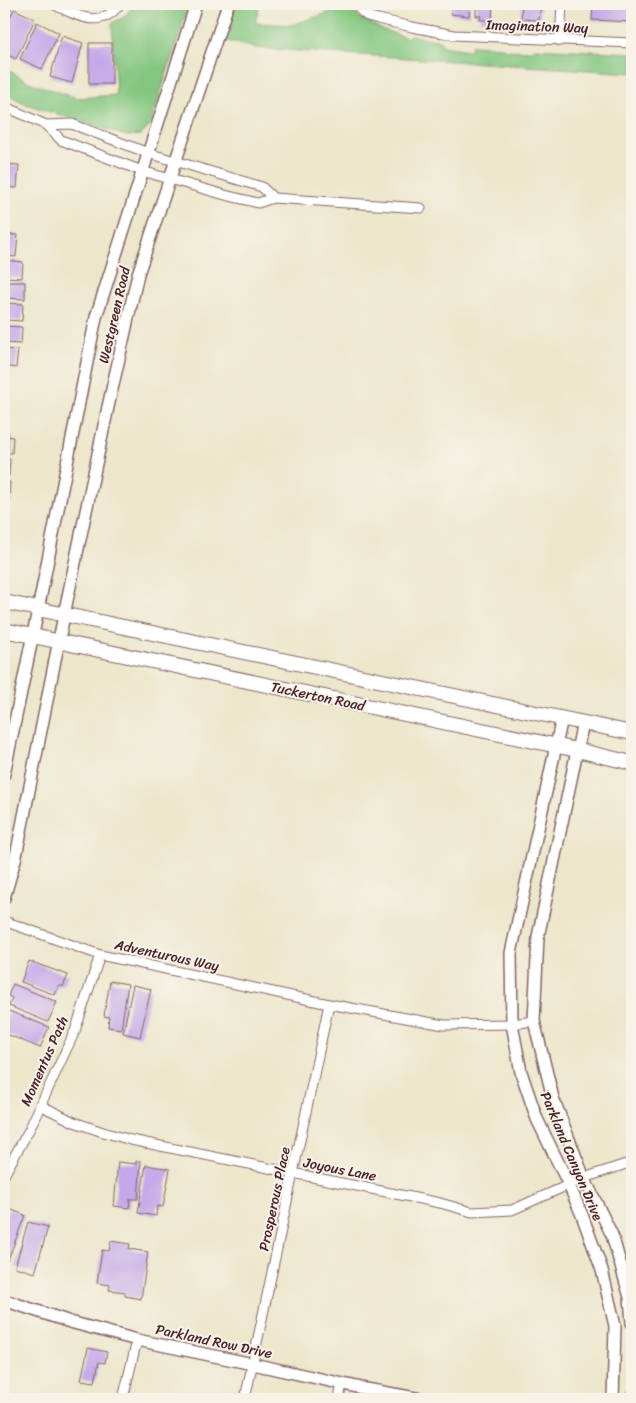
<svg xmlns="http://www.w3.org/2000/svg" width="636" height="1403" font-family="Sriracha,sans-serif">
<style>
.green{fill:#83c67f;stroke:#667255}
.building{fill:#c4a8e9}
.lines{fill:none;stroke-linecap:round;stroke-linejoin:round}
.minor-casing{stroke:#836563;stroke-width:11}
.tertiary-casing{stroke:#836563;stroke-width:14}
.secondary-casing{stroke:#836563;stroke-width:16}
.minor{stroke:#fff;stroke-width:9}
.tertiary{stroke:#fff;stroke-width:11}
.secondary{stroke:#fff;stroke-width:14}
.labels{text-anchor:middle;stroke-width:4;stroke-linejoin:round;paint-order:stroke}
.street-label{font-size:14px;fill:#4a1f2b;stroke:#f7f3e8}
</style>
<rect width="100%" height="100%" fill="#f7f3e8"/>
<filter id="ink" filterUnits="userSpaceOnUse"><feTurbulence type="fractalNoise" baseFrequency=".02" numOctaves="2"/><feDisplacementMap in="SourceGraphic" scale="10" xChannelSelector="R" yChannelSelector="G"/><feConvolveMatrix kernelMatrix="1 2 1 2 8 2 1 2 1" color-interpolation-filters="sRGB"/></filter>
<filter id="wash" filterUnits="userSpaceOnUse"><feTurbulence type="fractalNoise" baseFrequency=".0096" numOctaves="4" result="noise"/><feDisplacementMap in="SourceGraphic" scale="20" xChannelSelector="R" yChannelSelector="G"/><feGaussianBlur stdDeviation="1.12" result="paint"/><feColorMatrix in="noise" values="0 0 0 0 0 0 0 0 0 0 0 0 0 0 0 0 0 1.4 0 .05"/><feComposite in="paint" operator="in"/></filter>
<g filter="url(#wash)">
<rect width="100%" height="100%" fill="#ece6cb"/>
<g class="green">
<path d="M 134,4 L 189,4 L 150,125 C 143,135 140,136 127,136 L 26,104 L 4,92 L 4,68 L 31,83 L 77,98 L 116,95 L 112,23 L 124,17 Z"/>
<polygon points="236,4 260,4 255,23 292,25 348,6 355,15 381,29 407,38 410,35 440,41 443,46 470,50 472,45 502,47 506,50 532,51 534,48 632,53 632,73 255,48 224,40"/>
</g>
<g id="blocks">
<g class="building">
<polygon points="4,4 12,7 4,22"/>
<polygon points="452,4 470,4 469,16 451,14"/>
<polygon points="476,4 493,4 492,20 480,20 481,16 476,16"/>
<polygon points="522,4 541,4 539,20 521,19"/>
<polygon points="593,4 632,4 632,22 592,20"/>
<polygon points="14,9 35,19 16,59 4,53 4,30"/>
<polygon points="37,22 59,33 42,69 20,59"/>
<polygon points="62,36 83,43 72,83 50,77"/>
<rect x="89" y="43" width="23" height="41"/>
<polygon points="4,164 19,165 17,188 4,187"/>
<polygon points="4,197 9,197 7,219 4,219"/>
<polygon points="4,234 18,235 16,257 4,256"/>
<polygon points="4,260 23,262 22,278 4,277"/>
<polygon points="4,282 25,282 25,299 4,298"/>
<polygon points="4,303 23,304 22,321 4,320"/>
<polygon points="4,326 22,327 21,344 4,343"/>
<polygon points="4,349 18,350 16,368 4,366"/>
<polygon points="4,436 13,437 12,453 4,453"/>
<polygon points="4,459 10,459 9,476 4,476"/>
<polygon points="4,482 10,482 9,500 4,499"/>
<polygon points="29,961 68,975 63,987 59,985 55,995 21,982"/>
<polygon points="110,981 128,984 121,1029 108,1027 109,1017 104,1016"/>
<polygon points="13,984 57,1002 48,1022 9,1006 12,998 8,996"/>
<polygon points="133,985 151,989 140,1037 123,1033"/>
<polygon points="9,1011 49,1027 40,1048 4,1033 4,1024"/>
<polygon points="136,1161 141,1161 138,1199 130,1199 129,1208 114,1206 118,1162 136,1164"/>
<polygon points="146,1165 170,1169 163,1207 157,1206 156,1216 138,1213"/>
<polygon points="9,1209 25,1215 8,1260 4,1259 4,1218 5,1219"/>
<polygon points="28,1222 48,1227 35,1273 15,1267"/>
<polygon points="111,1241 130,1244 129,1249 148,1252 141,1299 125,1296 125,1292 109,1290 110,1285 97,1283 102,1250 109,1251"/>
<polygon points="88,1348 107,1352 105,1363 99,1362 95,1382 81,1380"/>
</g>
</g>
</g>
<g filter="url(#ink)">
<use href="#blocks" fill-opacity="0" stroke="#836563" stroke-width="1"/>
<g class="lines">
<g class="minor-casing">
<g id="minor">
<path d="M 53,4 C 76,15 100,31 120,4"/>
<polyline points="355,4 361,11 367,16 378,19 412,27 454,35 632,43"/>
<polyline points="560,41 562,4"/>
<polyline points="4,106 46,125 61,140 142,171 225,195 258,203 273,198 421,208"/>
<polyline points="46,125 72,124 148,153 262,187 273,198"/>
<polyline points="4,921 100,955 329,1004 444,1025 512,1024 534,1021"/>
<polyline points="40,1105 74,1122 103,1132 131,1140 440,1203 472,1212 512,1210 584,1178 632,1162"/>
<polyline points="4,1175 29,1130 75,1031 100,955"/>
<polyline points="123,1399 137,1340"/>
<polyline points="245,1399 329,1004"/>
<polyline points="339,1399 342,1383"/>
</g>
</g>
<g class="tertiary-casing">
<g id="tertiary">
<polyline points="562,718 511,953 512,1024 521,1072 537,1119 569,1185 582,1215 602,1270 615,1326 613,1399"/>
<polyline points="583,722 538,937 534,1021 553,1098 584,1178 612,1235 630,1297 632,1323"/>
<polyline points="4,774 38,610 96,317 196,4"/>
<polyline points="4,898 16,856 64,615 108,407 138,274 228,4"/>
<polyline points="4,1300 70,1322 137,1340 253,1364 366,1389 421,1399"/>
<polyline points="632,1399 632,1396"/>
</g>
</g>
<g class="secondary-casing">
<g id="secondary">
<polyline points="4,602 632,733"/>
<polyline points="4,630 577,750 632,763"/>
</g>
</g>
<use href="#minor" class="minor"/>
<use href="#tertiary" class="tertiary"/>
<use href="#secondary" class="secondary"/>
</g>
</g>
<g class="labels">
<g class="street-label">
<text transform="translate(537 26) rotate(2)" y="5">Imagination Way</text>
<text transform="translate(114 315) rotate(-77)" y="5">Westgreen Road</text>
<text transform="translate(318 696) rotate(12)" y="5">Tuckerton Road</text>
<text transform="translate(167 955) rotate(12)" y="5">Adventurous Way</text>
<text transform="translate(44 1061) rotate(-66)" y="5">Momentus Path</text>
<text transform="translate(572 1156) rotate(67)" y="5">Parkland Canyon Drive</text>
<text transform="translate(340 1169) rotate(11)" y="5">Joyous Lane</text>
<text transform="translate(274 1199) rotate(-78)" y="5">Prosperous Place</text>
<text transform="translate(214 1341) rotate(12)" y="5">Parkland Row Drive</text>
</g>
</g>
<rect width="636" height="1403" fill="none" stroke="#f7f3e8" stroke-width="20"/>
</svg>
